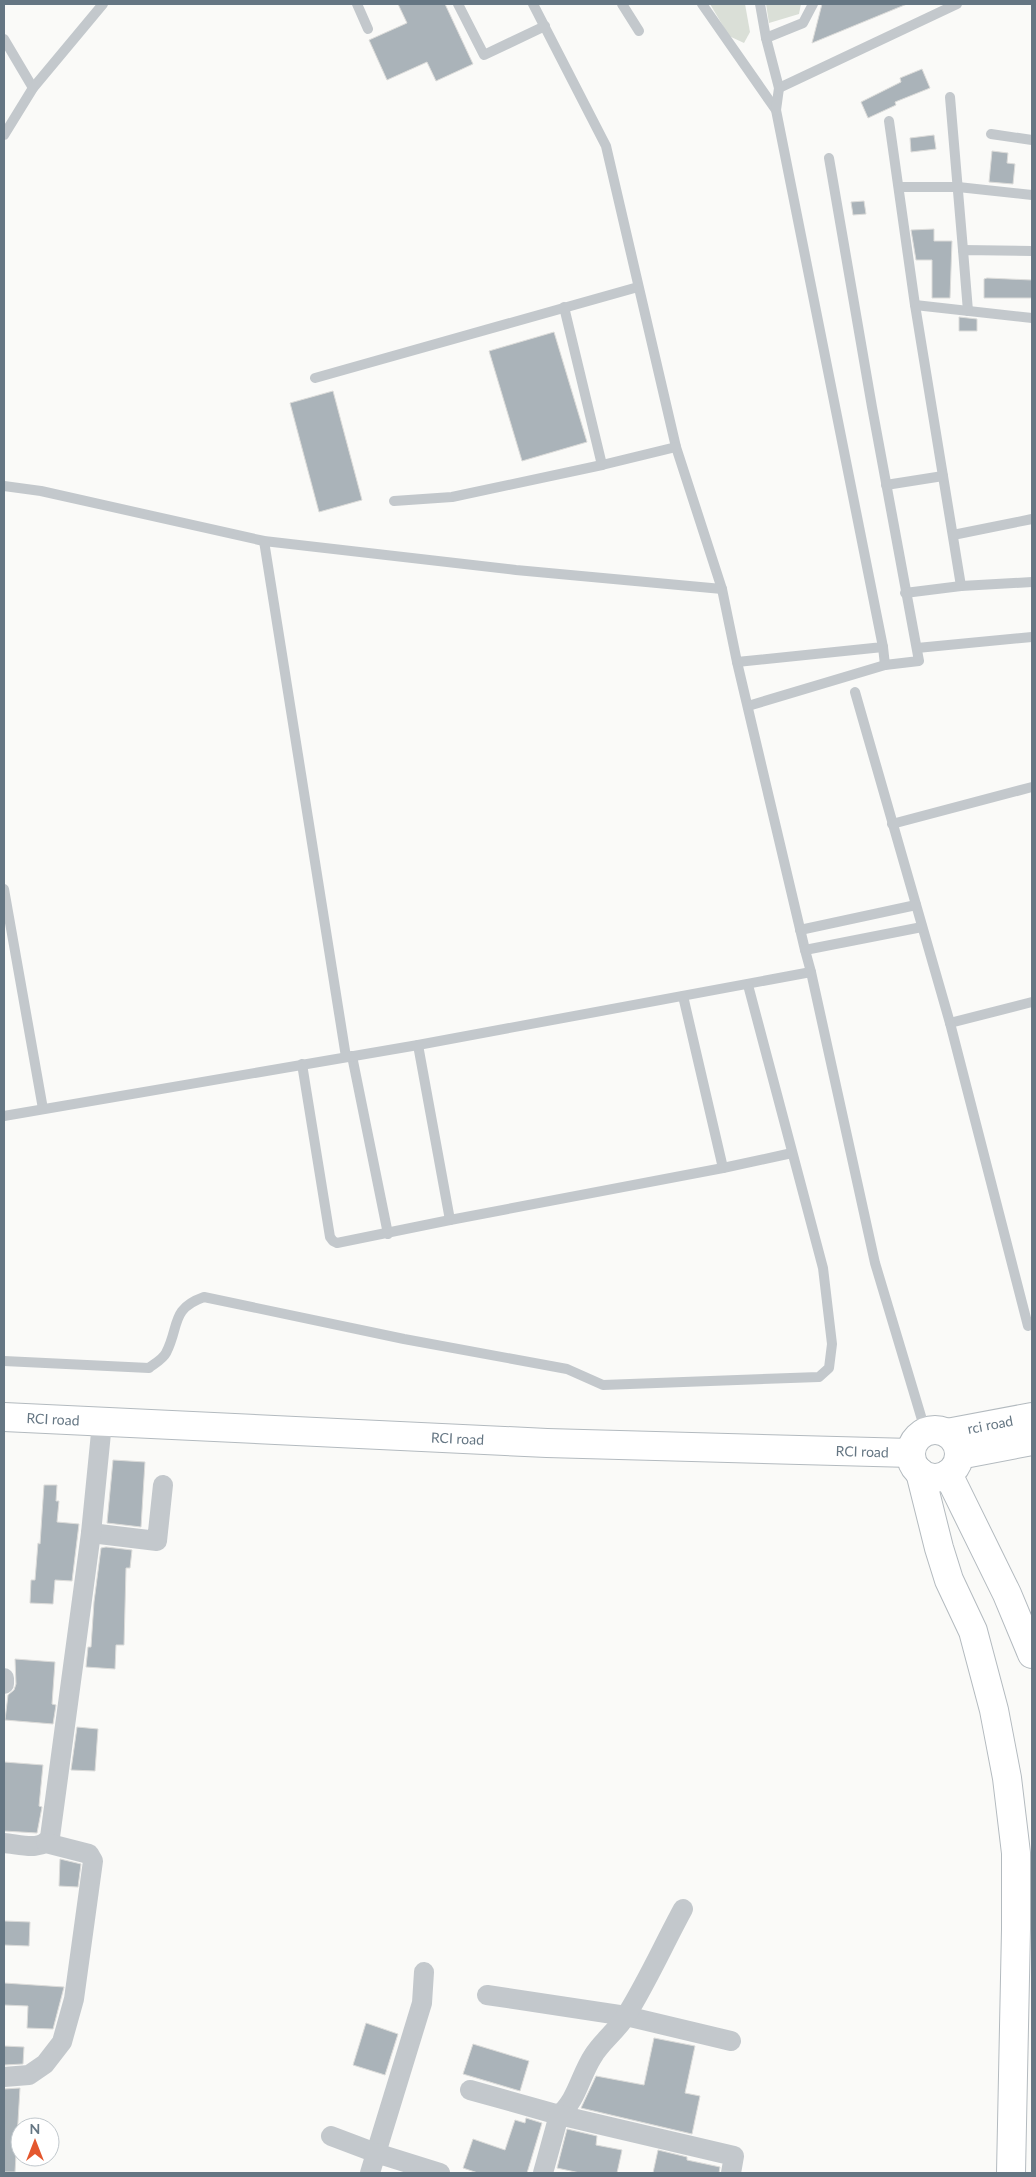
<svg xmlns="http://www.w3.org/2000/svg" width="1036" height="2177" font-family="Lato,sans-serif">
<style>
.green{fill:#dadfd7}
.building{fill:#aab3b9;stroke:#dcdcda}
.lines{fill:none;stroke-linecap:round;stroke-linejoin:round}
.secondary-casing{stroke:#b3babf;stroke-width:30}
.lane{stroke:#c3c8cc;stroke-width:10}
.street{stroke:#c3c8cc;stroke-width:20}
.secondary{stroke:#fff;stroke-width:28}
.labels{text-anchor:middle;stroke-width:5;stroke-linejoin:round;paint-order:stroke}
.street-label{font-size:14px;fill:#657683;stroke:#fff}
</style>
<rect width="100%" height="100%" fill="#fafaf8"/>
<g class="green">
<polygon points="710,4 745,4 750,32 744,43 729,36"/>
<polygon points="766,4 801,4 799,14 769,23"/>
</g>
<g class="building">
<polygon points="398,4 445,4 473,64 436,81 427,62 387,80 369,40 407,23"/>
<polygon points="822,4 907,4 812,43"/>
<polygon points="922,69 930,88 895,102 896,105 868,118 861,102 901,82 900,78"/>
<polygon points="934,135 936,149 911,152 910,138"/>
<polygon points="992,151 1008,153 1007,163 1015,164 1013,184 989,182"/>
<polygon points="864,201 866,214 853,215 851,202"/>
<polygon points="934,229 934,241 952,241 950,298 932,298 932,260 916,260 911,230"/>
<polygon points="987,278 1032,280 1032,298 984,298 984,279"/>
<polygon points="959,317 977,319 977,331 959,331"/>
<polygon points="554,332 587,442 522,461 489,351"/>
<polygon points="333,391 362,500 319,512 290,403"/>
<polygon points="113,1460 145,1462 141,1527 107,1523"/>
<polygon points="44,1485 57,1485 56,1501 59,1501 57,1522 79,1524 72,1581 55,1580 53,1604 30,1603 31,1580 35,1580 38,1543 40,1544"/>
<polygon points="106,1547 132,1550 130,1568 126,1568 124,1645 116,1645 115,1669 86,1667 88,1647 91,1647 94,1602 101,1548"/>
<polygon points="15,1659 55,1662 52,1704 56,1705 53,1724 5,1720 8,1695 14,1690 16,1684"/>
<polygon points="77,1727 98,1729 95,1771 71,1770"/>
<polygon points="4,1762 43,1765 39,1806 42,1807 37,1833 4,1831"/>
<polygon points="60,1859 81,1864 78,1887 59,1886"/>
<polygon points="4,1921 30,1922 29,1946 4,1945"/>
<polygon points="4,1983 64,1987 53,2029 27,2028 28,2006 4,2005"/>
<polygon points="366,2023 398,2034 385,2075 353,2065"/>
<polygon points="654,2038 695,2046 685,2093 700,2096 692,2134 581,2108 596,2076 644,2085"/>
<polygon points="473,2044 529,2061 520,2091 463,2074"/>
<polygon points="4,2046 24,2047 23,2064 4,2065"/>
<polygon points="20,2088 15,2172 4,2172 4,2089"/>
<polygon points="526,2118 542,2123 527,2173 478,2173 463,2168 473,2139 505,2150 515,2120 525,2123"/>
<polygon points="567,2129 597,2136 596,2145 622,2150 617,2173 580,2173 557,2168"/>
<polygon points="658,2150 687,2157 687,2160 720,2167 719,2173 653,2173"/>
</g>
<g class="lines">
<g class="secondary-casing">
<g id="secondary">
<path id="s1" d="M 4,1417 L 547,1443 L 911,1453"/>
<circle cx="935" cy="1454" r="24"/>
<path id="s2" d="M 947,1433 L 1032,1417"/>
<polyline points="959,1455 1032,1441"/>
<polyline points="920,1472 939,1548 949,1580 973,1631 994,1710 1007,1778 1016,1853 1016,1929 1011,2173"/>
<polyline points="948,1474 1007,1594 1032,1654"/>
</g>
</g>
<g class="lane">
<polyline points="357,4 368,29"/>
<polyline points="458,4 484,55 545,26"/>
<polyline points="533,4 606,146 676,447 722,589 737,662 805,950 811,972 875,1263 926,1433"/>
<polyline points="622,4 639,31"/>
<polyline points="702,4 776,110 883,647 737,662"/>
<polyline points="760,4 766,38 779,88 776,110"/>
<polyline points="766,38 803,23 813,4"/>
<polyline points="4,39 33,88"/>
<polyline points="779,88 957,4"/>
<polyline points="950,97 963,250"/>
<polyline points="889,121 915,305 961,586"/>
<polyline points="991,134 1032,140"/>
<polyline points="4,135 33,88 103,4"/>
<polyline points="829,158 872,407 919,661 885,665 883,647"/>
<polyline points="899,187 958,187 1032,195"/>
<polyline points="915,305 1032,318"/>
<polyline points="564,307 602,465 676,447"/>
<polyline points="968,311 963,250 1032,251"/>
<polyline points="315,378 638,287"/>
<polyline points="886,485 943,476"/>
<polyline points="4,486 41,491 264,541 516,570 722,589"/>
<polyline points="394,501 452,497 602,465"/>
<polyline points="953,535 1032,519"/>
<polyline points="264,541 346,1057"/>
<polyline points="905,593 961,586 1032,582"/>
<polyline points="917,648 1032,637"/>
<polyline points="855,692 950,1023 1032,1002"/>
<polyline points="748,706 885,665"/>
<polyline points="892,824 1032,787"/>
<polyline points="4,889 43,1109"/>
<polyline points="800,930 916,905"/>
<polyline points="805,950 922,927"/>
<polyline points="950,1023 1028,1326"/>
<polyline points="418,1045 450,1220 723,1168 683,996"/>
<polyline points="352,1056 388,1234"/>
<polyline points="302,1064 330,1237 333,1241 337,1243 450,1220"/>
<polyline points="4,1116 418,1045 811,972"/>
<polyline points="723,1168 792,1153"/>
<path d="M 4,1361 L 149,1368 C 154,1364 163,1359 166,1353 C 180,1326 170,1309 204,1297 L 404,1339 L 567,1369 L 603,1385 L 819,1377 L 829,1368 L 832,1344 L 823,1268 L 748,985"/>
</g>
<g class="street">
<polyline points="91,1533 157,1541 163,1485"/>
<polyline points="4,1684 4,1678"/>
<path d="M 4,1843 C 19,1844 42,1852 50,1837 L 91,1533 L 102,1423"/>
<polyline points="487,1995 626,2016 731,2041"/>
<polyline points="4,2077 29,2075 45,2064 62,2042 74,1999 93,1861 89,1854 46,1843"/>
<path d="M 470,2090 L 559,2115 C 577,2100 580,2076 593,2056 C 602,2041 618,2030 627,2014 C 648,1980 664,1944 683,1909"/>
<polyline points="331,2136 376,2153 422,2003 424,1972"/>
<polyline points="370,2173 376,2153 440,2173"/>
<polyline points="543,2173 559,2115 734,2156 731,2173"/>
</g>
<use href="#secondary" class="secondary"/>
</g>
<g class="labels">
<g class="street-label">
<text dy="5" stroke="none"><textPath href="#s1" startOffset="49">RCI road</textPath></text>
<text dy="5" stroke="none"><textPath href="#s2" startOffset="44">rci road</textPath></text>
<text dy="5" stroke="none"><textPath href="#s1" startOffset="454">RCI road</textPath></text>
<text dy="5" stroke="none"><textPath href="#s1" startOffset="859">RCI road</textPath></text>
</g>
</g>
<rect width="1036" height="2177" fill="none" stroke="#657683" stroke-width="10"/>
<g transform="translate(35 2142)"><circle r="24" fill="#ffffff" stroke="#c1c8cd"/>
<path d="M0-4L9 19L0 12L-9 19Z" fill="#e4572e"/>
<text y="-8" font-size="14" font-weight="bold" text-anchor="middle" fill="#657683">N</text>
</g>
</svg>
